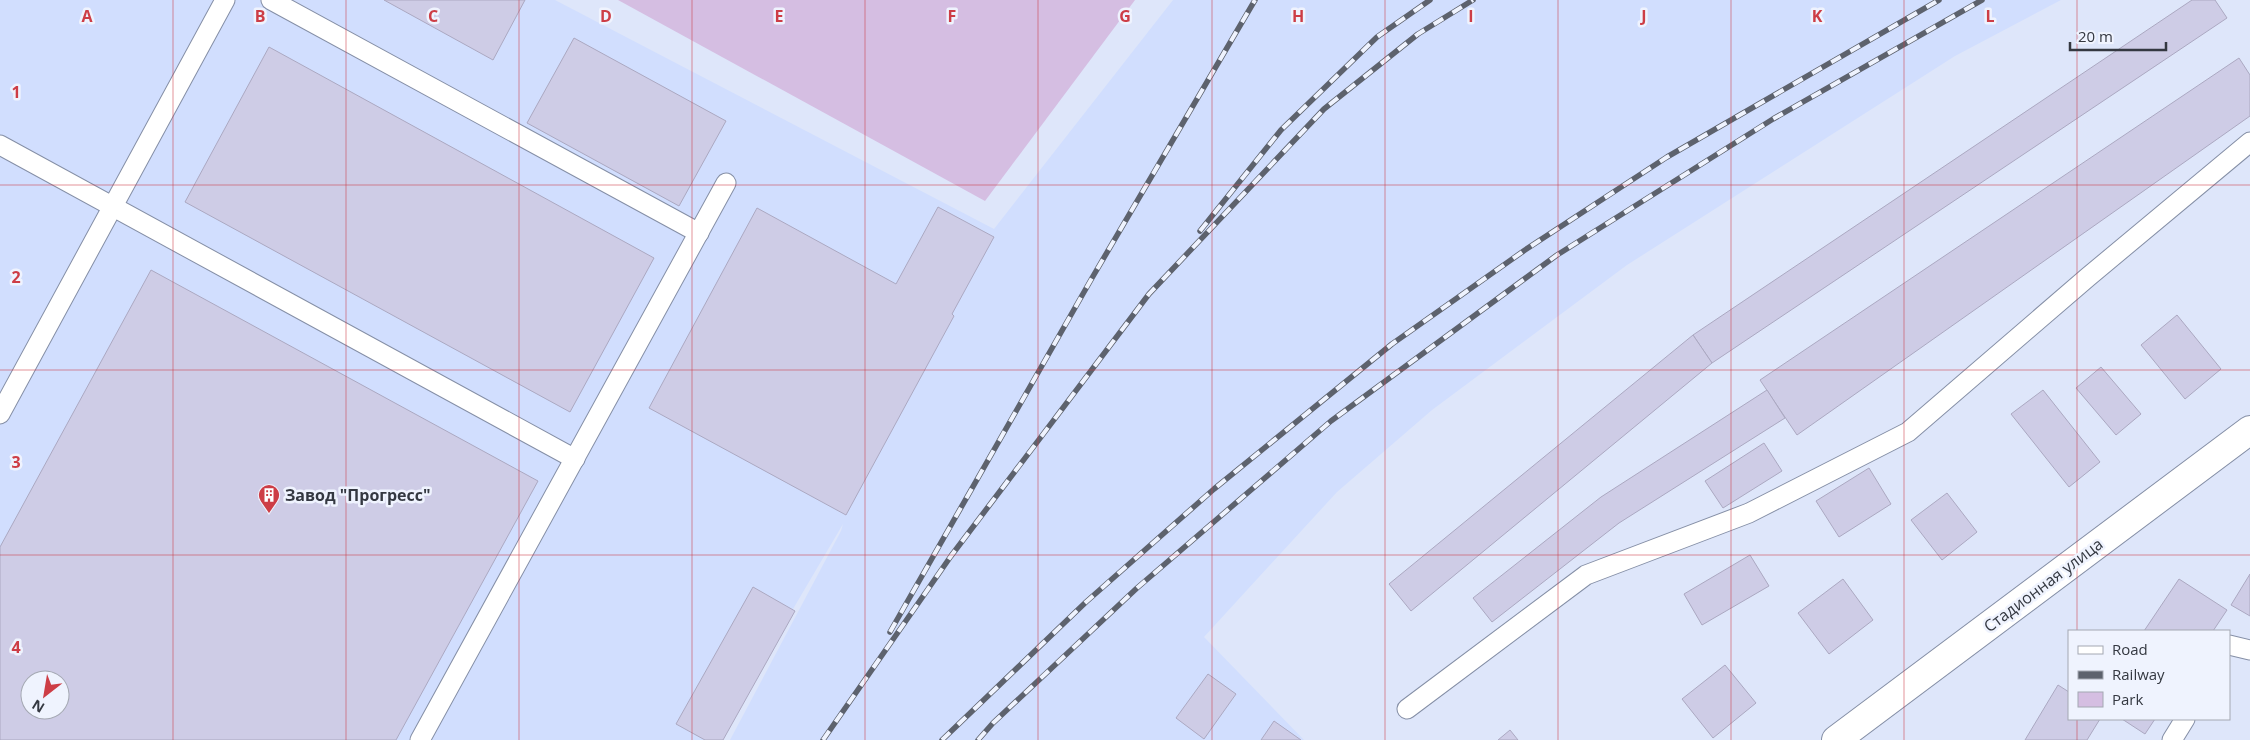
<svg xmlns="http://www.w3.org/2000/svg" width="2250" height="740" font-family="'Open Sans',sans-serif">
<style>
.built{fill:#d1defe;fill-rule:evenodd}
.green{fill:#d5bee2}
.building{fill:#cecce6;stroke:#aba8c1;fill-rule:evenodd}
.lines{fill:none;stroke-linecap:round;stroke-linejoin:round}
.service-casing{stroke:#858fa6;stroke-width:21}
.minor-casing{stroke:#858fa6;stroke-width:30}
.service{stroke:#fff;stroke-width:19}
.minor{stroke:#fff;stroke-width:28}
.rail-casing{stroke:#5d626d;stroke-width:5.5}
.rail{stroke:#eff3fe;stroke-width:4;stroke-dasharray:11;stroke-linecap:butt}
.grid{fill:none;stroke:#cd3d46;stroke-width:1;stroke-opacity:0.55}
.labels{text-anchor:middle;stroke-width:5;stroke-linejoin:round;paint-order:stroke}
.poi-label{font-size:16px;font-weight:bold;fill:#343841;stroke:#eff3fe;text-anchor:start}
.street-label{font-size:16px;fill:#343841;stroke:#eff3fe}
.grid-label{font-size:16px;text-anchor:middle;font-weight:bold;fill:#cd3d46;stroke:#eff3fe;stroke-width:5;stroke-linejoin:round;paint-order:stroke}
</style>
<rect width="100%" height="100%" fill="#dee6fa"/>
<path class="built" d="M 0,0 L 555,0 L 994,229 L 1173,0 L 2061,0 L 1955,56 L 1627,265 L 1432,410 L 1337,492 L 1204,637 L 1304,740 L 730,740 L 841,531 L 843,524 L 716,740 L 0,740 ZM 30,680 L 60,680 L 60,710 L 30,710 Z"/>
<polygon class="green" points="618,0 1135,0 985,201"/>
<g class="building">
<polygon points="384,0 525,0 493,60"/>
<polygon points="2192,0 2215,0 2227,18 1712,363 1693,335"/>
<polygon points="574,38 726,121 679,206 527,123"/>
<polygon points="269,47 654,258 570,412 185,202"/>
<polygon points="2239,58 2250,75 2250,116 1797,435 1760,380"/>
<polygon points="938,207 994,237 952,314 954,316 846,515 649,408 757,208 896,284"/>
<path d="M 151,270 L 538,481 L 396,740 L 0,740 L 0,547 ZM 30,680 L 60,680 L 60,710 L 30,710 Z"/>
<polygon points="2177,315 2221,369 2185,399 2141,345"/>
<polygon points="1693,335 1712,363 1411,611 1389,584"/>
<polygon points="2101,367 2141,414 2116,435 2076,388"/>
<polygon points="1767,390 1785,418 1619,523 1492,622 1473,598 1601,497"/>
<polygon points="2043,390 2100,462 2069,487 2011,414"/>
<polygon points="1764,443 1782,471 1723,508 1705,481"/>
<polygon points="1869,468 1891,504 1839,537 1816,501"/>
<polygon points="1947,493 1977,532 1942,560 1911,520"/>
<polygon points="1750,555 1769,586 1702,625 1684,594"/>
<polygon points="2250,574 2250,616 2231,605"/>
<polygon points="1843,579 1873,620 1829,654 1798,613"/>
<polygon points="2179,579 2227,610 2213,631 2144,631"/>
<polygon points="753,587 795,611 723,740 705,740 676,724"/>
<polygon points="1725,665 1756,703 1713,738 1682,699"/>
<polygon points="1208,674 1236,694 1204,739 1176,718"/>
<polygon points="2058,685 2069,692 2069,719 2100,719 2087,740 2025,740"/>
<polygon points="2122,719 2155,719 2145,734"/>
<polygon points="1274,721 1301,740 1261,740"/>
<polygon points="1510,730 1518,740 1498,740"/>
</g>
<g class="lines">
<g class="service-casing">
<g id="service">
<polyline points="271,0 699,233"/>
<polyline points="0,145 575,459"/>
<polyline points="0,414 225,0"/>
<polyline points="2229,645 2250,650"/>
<polyline points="1407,709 1586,575 1749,513 1908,432 2088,277 2250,142"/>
<polyline points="420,740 726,183"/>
<polyline points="2172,740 2185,719"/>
</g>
</g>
<g class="minor-casing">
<polyline id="minor" points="1836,740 2250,430"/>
</g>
<use href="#service" class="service"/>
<use href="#minor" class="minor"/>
<g class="rail-casing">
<g id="rail">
<polyline points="1200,231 1281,130 1377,37 1430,0"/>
<polyline points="890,632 1092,278 1255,0"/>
<polyline points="823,740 951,556 1149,294 1324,109 1418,34 1473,0"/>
<polyline points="942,740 1086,602 1214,489 1392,344 1525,250 1667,157 1939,0"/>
<polyline points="978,740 993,723 1137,588 1331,421 1557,255 1773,119 1982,0"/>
</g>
</g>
<use href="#rail" class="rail"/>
</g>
<path class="grid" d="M 173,0 L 173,740M 346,0 L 346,740M 519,0 L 519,740M 692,0 L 692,740M 865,0 L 865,740M 1038,0 L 1038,740M 1212,0 L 1212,740M 1385,0 L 1385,740M 1558,0 L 1558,740M 1731,0 L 1731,740M 1904,0 L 1904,740M 2077,0 L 2077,631M 0,185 L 2250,185M 0,370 L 2250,370M 0,555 L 2250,555M 2077,719 L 2077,740"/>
<defs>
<g id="building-pin" transform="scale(1.125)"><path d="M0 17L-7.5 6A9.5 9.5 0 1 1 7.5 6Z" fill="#cd3d46" stroke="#eff3fe"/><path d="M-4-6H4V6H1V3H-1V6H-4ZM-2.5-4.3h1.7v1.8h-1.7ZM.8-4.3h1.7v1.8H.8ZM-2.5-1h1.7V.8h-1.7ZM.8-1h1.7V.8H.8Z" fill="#fff"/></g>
</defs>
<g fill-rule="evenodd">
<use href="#building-pin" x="269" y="495"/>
</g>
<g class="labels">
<g class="poi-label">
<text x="285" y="501">Завод "Прогресс"</text>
</g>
<g class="street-label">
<text transform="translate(2043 585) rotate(-37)" y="6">Стадионная улица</text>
</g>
</g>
<g class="grid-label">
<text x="87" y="22">A</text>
<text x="260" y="22">B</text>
<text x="433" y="22">C</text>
<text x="606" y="22">D</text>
<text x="779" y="22">E</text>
<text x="952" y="22">F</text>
<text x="1125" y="22">G</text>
<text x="1298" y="22">H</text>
<text x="1471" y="22">I</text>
<text x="1644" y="22">J</text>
<text x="1817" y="22">K</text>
<text x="1990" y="22">L</text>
<text x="16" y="98">1</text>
<text x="16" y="283">2</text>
<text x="16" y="468">3</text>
<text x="16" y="653">4</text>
</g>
<rect x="2068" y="630" width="162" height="90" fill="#eff3fe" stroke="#a4a8b2"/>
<rect x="2078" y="646" width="25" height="8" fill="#ffffff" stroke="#a4a8b2"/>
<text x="2112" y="655" font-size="15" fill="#343841">Road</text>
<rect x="2078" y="671" width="25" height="8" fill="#5d626d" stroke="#a4a8b2"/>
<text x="2112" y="680" font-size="15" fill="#343841">Railway</text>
<rect x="2078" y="692" width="25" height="15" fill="#d5bee2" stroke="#a4a8b2"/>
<text x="2112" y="705" font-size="15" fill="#343841">Park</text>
<g transform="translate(45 695) rotate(211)"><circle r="24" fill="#eff3fe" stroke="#a4a8b2"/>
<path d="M0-4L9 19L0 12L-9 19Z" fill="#cd3d46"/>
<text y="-8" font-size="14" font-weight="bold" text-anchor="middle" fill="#343841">N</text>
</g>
<path d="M2070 42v8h96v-8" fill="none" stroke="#343841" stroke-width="2.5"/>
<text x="2078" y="42" font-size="15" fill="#343841" stroke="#eff3fe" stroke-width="4" paint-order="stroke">20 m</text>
</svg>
